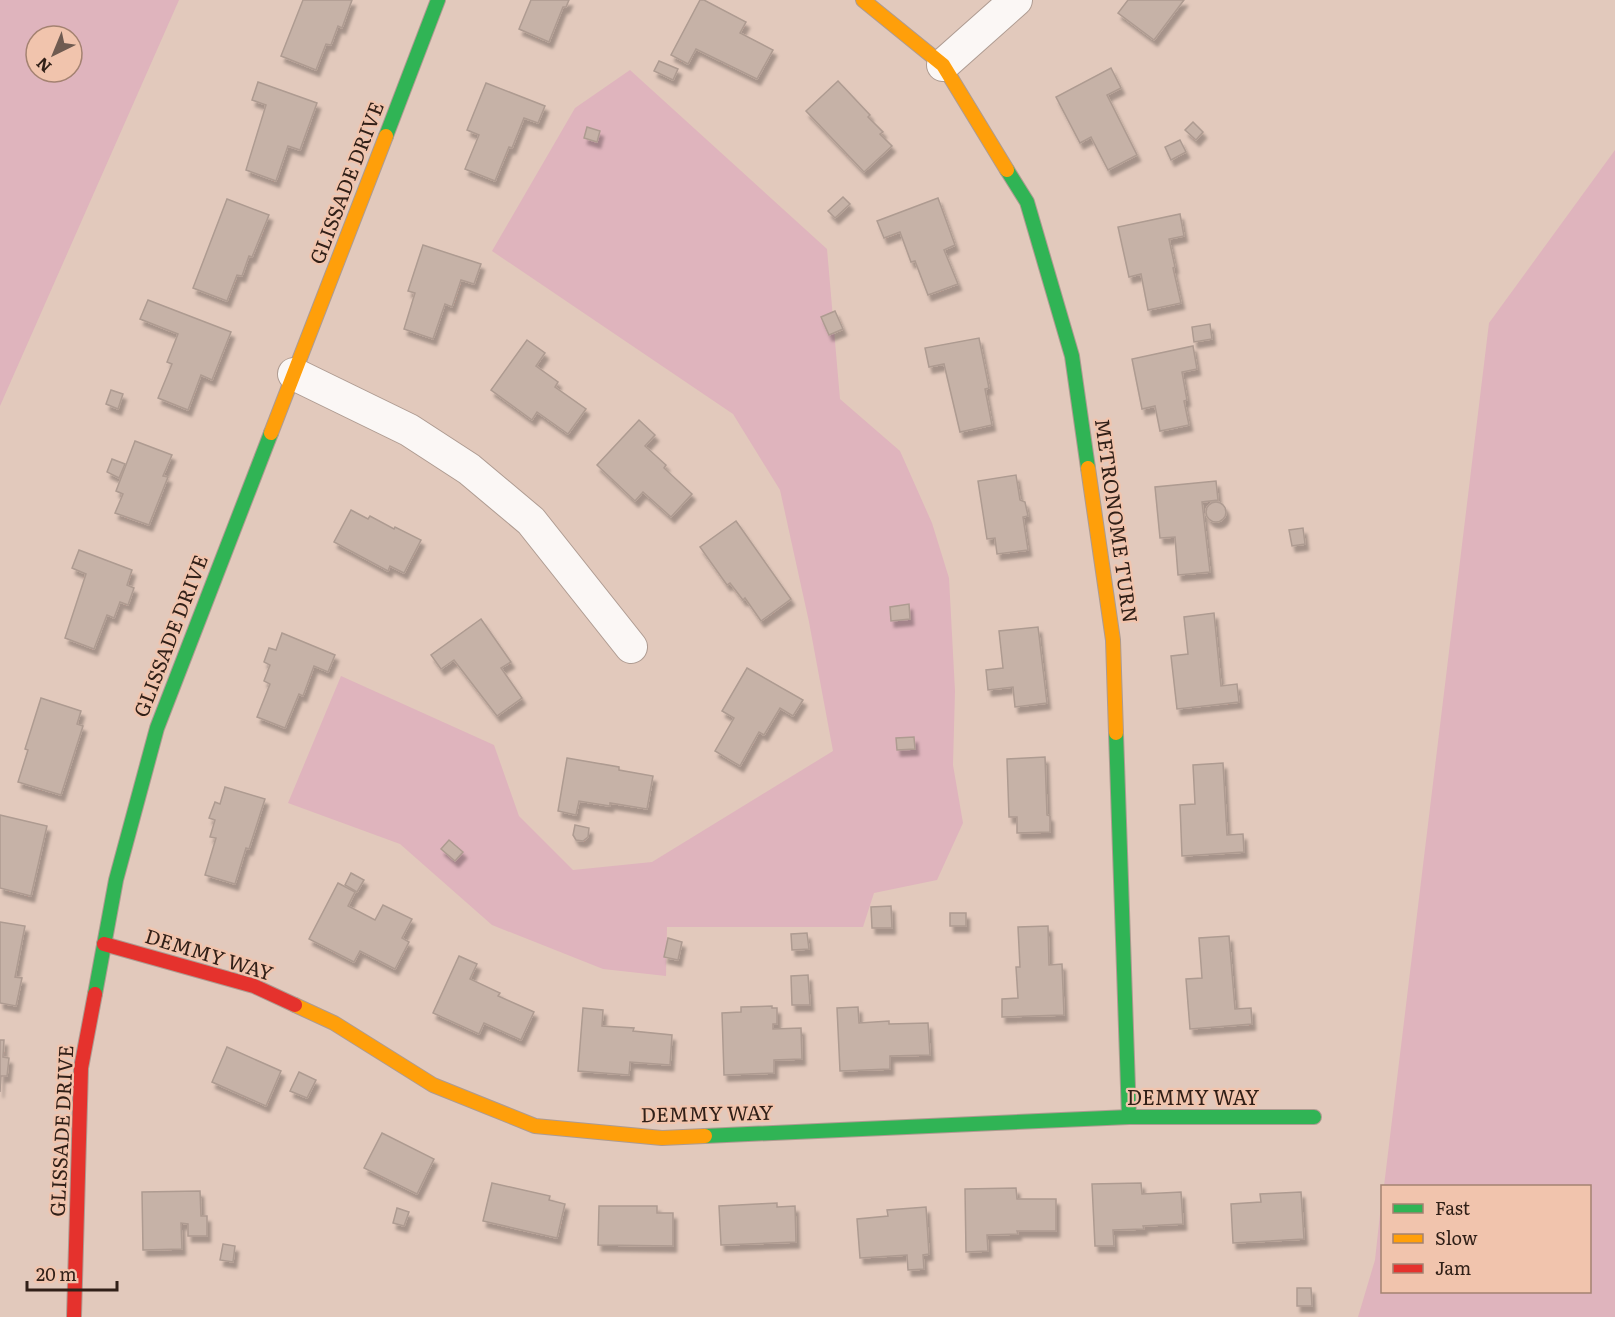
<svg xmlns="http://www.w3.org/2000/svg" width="1615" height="1317" font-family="Literata,serif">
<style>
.green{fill:#dfb4bd;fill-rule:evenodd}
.building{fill:#c6b2a7;stroke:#ae9b91;stroke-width:1.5;filter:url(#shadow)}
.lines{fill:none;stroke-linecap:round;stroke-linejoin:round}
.street-casing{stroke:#ae9b91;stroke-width:34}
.fast-casing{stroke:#ae9b91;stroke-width:16}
.slow-casing{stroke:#ae9b91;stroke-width:16}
.jam-casing{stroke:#ae9b91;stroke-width:16}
.street{stroke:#fbf7f5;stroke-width:32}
.fast{stroke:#30b455;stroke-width:14}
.slow{stroke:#ff9f0a;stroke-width:14}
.jam{stroke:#e5322d;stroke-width:14}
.labels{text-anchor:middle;stroke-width:4.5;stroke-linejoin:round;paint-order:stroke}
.street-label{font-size:20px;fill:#312018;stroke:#f1c4ad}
</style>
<defs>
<filter id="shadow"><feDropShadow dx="3.5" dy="6" stdDeviation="1.5" flood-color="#0004"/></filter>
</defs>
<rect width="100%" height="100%" fill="#e2c9bc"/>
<g class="green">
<path d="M 0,0 L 179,0 L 0,406 ZM 36,36 L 72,36 L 72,72 L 36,72 Z"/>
<polygon points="630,70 827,249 840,399 900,451 932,523 949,578 955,691 953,765 963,823 937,880 874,893 863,927 667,927 666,976 603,969 492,925 400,844 288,803 341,676 494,745 519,816 573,870 652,862 833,751 809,622 780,490 733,414 492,251 575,108"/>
<polygon points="1615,150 1615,1317 1358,1317 1375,1260 1382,1196 1382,1292 1590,1292 1590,1186 1384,1186 1489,323"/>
</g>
<g class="building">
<polygon points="303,0 352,0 342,28 338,26 331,45 326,44 316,70 281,56"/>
<polygon points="531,0 569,0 566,7 563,7 549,42 519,29"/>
<polygon points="700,0 704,0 746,22 740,33 773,50 757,79 696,49 688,64 671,55"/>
<polygon points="1128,0 1184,0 1154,40 1118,13"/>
<polygon points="659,61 678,69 673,80 654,71"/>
<polygon points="1111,68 1121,88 1107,95 1137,155 1108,170 1091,137 1080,143 1056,97"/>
<polygon points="838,81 870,115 868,117 883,132 880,134 892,146 864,172 806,111"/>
<polygon points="258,82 317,103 300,150 288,146 276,181 246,170 266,105 252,100"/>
<polygon points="486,83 545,106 538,123 524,118 512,148 509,147 495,181 465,169 479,135 467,130"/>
<polygon points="1193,122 1203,132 1196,140 1185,130"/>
<polygon points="587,127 600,131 597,142 584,138"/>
<polygon points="1180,140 1186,152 1171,160 1165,147"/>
<polygon points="843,197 850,204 835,218 828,211"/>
<polygon points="938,198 955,245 944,250 958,284 928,295 915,261 911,262 900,232 884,238 877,221"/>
<polygon points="227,199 269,215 252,257 249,256 242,276 237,275 227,301 193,288"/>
<polygon points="1180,214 1184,236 1169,239 1175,267 1173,268 1181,303 1148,310 1141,274 1129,277 1118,227"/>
<polygon points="423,245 481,264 474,284 461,280 452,307 445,304 433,339 404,329 415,293 408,291"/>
<polygon points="148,300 231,332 212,380 201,375 188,410 158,398 172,364 167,362 178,334 140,319"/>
<polygon points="835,311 843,329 829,335 821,317"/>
<polygon points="1210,324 1212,339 1194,342 1192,327"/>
<polygon points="979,338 989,388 985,389 992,425 960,432 944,364 929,367 925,348"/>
<polygon points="527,340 545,353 536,366 558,382 555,387 586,409 568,434 537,412 532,420 491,390"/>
<polygon points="1193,346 1197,369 1182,372 1187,400 1184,401 1189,425 1160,431 1155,406 1142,409 1132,359"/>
<polygon points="111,390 123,394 118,409 106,404"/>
<polygon points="639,420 655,435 645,446 666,465 664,468 692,494 671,517 643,492 635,501 597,465"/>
<polygon points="135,441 172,455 163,476 168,477 149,525 115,513 123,494 116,491"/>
<polygon points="112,459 125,464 119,478 107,472"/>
<polygon points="1016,475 1020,500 1025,502 1028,516 1023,517 1028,550 997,554 995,538 987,539 978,481"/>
<polygon points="1216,481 1218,500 1202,502 1210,572 1178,575 1175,537 1160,538 1155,487"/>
<circle cx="1216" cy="512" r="10"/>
<polygon points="351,510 368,519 370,516 394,529 395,527 421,540 404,573 390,566 388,571 334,542"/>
<polygon points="736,521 791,599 761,621 745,598 743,600 730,583 727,585 700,547"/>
<polygon points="1303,528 1305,544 1292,546 1289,530"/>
<polygon points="79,550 132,570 127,585 134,588 128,605 120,602 114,618 107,615 94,649 65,638 86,574 72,568"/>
<polygon points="909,604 910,619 891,621 890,607"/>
<polygon points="1214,613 1221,686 1237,684 1239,702 1177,709 1171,656 1188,654 1184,617"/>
<polygon points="481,619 511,662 501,668 522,698 497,716 454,660 441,669 431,655"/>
<polygon points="1038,627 1047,703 1015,707 1013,687 988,690 986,670 1003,668 999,631"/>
<polygon points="282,633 335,655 328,672 314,666 303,696 299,694 285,728 257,717 270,684 264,681 270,665 264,662 269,648 276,650"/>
<polygon points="747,668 803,700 793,716 780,708 764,735 759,732 740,766 715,751 734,718 722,711"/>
<polygon points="41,698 81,711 77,724 83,726 61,795 18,782 28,750 25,749"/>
<polygon points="914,737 915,749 897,750 896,738"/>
<polygon points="1045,757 1047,815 1050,816 1050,832 1017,833 1017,817 1009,817 1007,759"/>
<polygon points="567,758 619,767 619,770 653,776 647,809 610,803 610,806 579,801 576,815 558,811"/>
<polygon points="1223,763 1227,835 1243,834 1244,852 1182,856 1180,805 1195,804 1193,765"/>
<polygon points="225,787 265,799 249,849 246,848 235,884 205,875 216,838 210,837 215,820 209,818 215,802 220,804"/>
<polygon points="0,815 47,826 31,896 0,888"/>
<polygon points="575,825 589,828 588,837 583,841 576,840 573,835"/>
<polygon points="449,840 463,852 455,861 441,849"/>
<polygon points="351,873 364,880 357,892 345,885"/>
<polygon points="338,883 355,892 348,906 375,920 383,905 412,919 402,938 409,942 395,969 360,951 354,962 309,939"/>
<polygon points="891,906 892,928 872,928 871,907"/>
<rect x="950" y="913" width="16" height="13"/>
<polygon points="0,922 25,926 15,977 22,978 16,1006 0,1003"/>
<polygon points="1048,926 1049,965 1062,964 1064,1015 1002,1017 1002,999 1018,998 1016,967 1020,967 1018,927"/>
<polygon points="807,933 809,949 792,950 791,934"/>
<polygon points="1229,936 1235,1009 1251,1008 1252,1024 1190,1029 1186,979 1202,978 1199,938"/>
<polygon points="668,938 682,942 678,960 664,957"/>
<polygon points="459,956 477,964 470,979 500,993 498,996 534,1012 521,1040 484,1023 479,1034 433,1013"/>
<polygon points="808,975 810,1005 792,1005 791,976"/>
<polygon points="772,1006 772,1008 777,1008 777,1024 773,1024 773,1029 801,1028 802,1059 774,1060 774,1073 724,1075 722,1013 741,1012 741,1007"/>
<polygon points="858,1007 859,1023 889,1021 889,1024 928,1023 930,1055 890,1056 890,1069 840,1071 837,1008"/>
<polygon points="583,1008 603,1010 602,1026 634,1028 633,1031 672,1035 670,1065 630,1062 629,1075 578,1071"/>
<polygon points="0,1040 4,1040 3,1057 9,1058 7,1076 1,1076 0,1092"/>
<polygon points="227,1047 281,1071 266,1106 212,1082"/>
<polygon points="299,1072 316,1080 307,1098 290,1091"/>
<polygon points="382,1133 434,1159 417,1194 364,1168"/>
<polygon points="492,1183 550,1196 549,1200 565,1204 557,1238 483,1221"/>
<polygon points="1141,1183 1142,1194 1181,1192 1183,1224 1143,1226 1144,1229 1113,1230 1114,1246 1095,1246 1092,1184"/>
<polygon points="1016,1188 1017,1199 1056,1199 1056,1231 1017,1231 1018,1234 987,1235 988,1251 966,1252 965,1189"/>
<polygon points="200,1191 201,1216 207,1216 207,1236 188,1236 188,1224 181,1223 182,1249 143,1250 142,1192"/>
<polygon points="1301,1192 1304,1239 1233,1243 1231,1204 1261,1202 1260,1194"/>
<polygon points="777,1203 777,1207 795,1206 796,1242 721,1245 719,1206"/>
<polygon points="599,1206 657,1206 657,1213 673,1213 673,1246 598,1245"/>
<polygon points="926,1207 929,1254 923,1255 924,1269 908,1270 907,1255 860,1258 857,1219 888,1216 887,1210"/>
<polygon points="397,1208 409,1212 404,1226 393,1223"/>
<polygon points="223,1244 235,1246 233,1262 220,1260"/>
<polygon points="1297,1288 1311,1288 1312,1306 1297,1306"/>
</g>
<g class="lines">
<g class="street-casing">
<g id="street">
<polyline points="943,65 1016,0"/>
<polyline points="294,374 409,430 469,469 531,521 631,647"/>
</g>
</g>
<g class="fast-casing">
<g id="fast">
<polyline points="386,136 438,0"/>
<polyline points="1007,170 1027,202 1072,356 1088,468"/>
<polyline points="1116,733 1129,1117"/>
<polyline points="95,994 116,880 157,728 271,433"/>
<polyline points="705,1136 1129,1117 1314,1117"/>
</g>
</g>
<g class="slow-casing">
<g id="slow">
<polyline points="863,0 943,65 1007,170"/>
<polyline points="271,433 386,136"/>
<polyline points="1088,468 1113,640 1116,733"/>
<polyline points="295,1005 334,1023 433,1085 535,1126 662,1138 705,1136"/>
</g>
</g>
<g class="jam-casing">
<g id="jam">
<polyline points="104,944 254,986 295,1005"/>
<polyline points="74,1317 81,1068 95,994"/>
</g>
</g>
<use href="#street" class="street"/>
<use href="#fast" class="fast"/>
<use href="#slow" class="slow"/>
<use href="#jam" class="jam"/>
</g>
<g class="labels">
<g class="street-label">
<text transform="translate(347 183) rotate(-69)" y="7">GLISSADE DRIVE</text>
<text transform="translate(1116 521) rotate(82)" y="7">METRONOME TURN</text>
<text transform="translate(171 636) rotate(-69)" y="7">GLISSADE DRIVE</text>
<text transform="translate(209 955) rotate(17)" y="7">DEMMY WAY</text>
<text x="1193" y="1105">DEMMY WAY</text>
<text transform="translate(707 1114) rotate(-1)" y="7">DEMMY WAY</text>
<text transform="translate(62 1131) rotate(-87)" y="7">GLISSADE DRIVE</text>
</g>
</g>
<rect x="1381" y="1185" width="210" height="108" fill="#f1c4ad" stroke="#a48271" stroke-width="1.5"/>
<rect x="1393" y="1204" width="30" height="9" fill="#30b455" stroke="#a48271" stroke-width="1.5"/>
<text x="1435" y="1215" font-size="18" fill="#312018">Fast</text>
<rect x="1393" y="1234" width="30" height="9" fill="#ff9f0a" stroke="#a48271" stroke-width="1.5"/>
<text x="1435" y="1245" font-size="18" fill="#312018">Slow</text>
<rect x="1393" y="1264" width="30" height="9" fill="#e5322d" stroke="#a48271" stroke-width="1.5"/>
<text x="1435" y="1275" font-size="18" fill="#312018">Jam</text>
<g transform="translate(54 54) rotate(223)"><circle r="28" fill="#f1c4ad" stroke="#a48271" stroke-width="1.5"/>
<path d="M0-4.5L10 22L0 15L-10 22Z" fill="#6f5b51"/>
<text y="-9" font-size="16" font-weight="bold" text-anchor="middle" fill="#312018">N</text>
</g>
<path d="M27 1281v9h90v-9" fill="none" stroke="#312018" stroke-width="3"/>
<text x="36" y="1281" font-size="18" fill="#312018" stroke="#f1c4ad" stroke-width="4.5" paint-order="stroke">20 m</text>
</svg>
